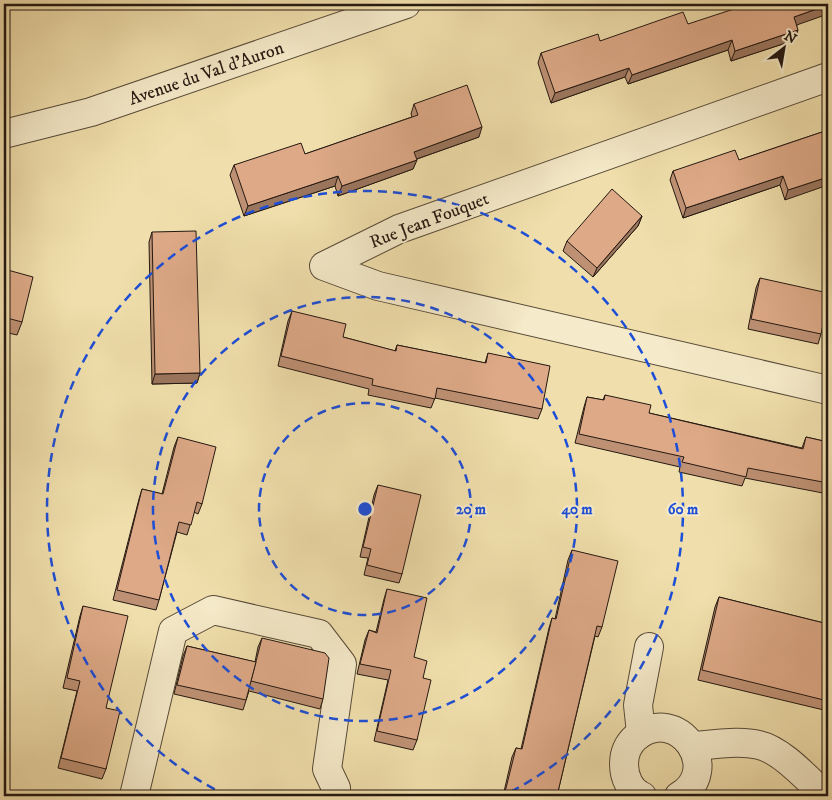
<svg xmlns="http://www.w3.org/2000/svg" width="832" height="800" font-family="'IM FELL DW Pica',serif">
<style>
.lines{fill:none;stroke-linecap:round;stroke-linejoin:round}
.street-casing{stroke:#574a38;stroke-width:30}
.street{stroke:#f5eac9;stroke-width:28}
.wall{fill:#be9174;stroke:#241811}
.shaded-wall{fill:#9b765e;stroke:#241811}
.building{fill:#dda987;stroke:#241811}
.ring{fill:none;stroke:#1d4ed8;stroke-width:2.5;stroke-dasharray:9 6}
.labels{text-anchor:middle;stroke-width:4;stroke-linejoin:round;paint-order:stroke}
.street-label{font-size:18px;fill:#241811;stroke:#f5eac9}
.centre{fill:#1d4ed8;stroke:#f5eac9;stroke-width:2.5}
.ring-label{font-size:15px;text-anchor:middle;font-weight:bold;fill:#1d4ed8;stroke:#f5eac9;stroke-width:4;stroke-linejoin:round;paint-order:stroke}
</style>
<rect width="100%" height="100%" fill="#f0dfac"/>
<filter id="stains"><feTurbulence type="fractalNoise" baseFrequency=".004" numOctaves="4"/><feColorMatrix values="0 0 0 0 .2 0 0 0 0 .09 0 0 0 0 .02 0 0 0 .5 -.17"/></filter>
<radialGradient id="worn" r=".72"><stop offset=".6" stop-color="#630" stop-opacity="0"/><stop offset="1" stop-color="#630" stop-opacity=".3"/></radialGradient>
<g class="lines">
<g class="street-casing">
<g id="street">
<polyline points="828,77 399,229 324,266 378,286 828,390"/>
<polyline points="4,134 91,112 406,4"/>
<polyline points="641,733 638,705 649,647"/>
<path d="M 693,746 C 714,745 738,740 759,745 C 782,750 808,780 826,796"/>
<polyline points="134,796 173,631 213,610 319,634 342,664 327,769 336,788 334,796"/>
<path d="M 642,796 C 630,791 624,777 624,764 C 624,754 628,744 636,737 C 678,703 724,770 679,796"/>
</g>
</g>
<use href="#street" class="street"/>
</g>
<g class="wall">
<polygon points="797,25 795,40 731,61 728,50 628,84 625,77 551,103 538,63 541,53 600,41"/>
<polygon points="414,104 479,137 417,159 413,169 338,196 335,186 244,216 230,175 234,165 305,154 412,117 411,114"/>
<polygon points="828,130 785,200 780,185 683,218 670,180 673,171 739,160"/>
<polygon points="642,216 638,226 593,277 563,251 567,241"/>
<polygon points="152,232 200,373 197,383 152,384 149,242"/>
<polygon points="4,269 22,322 17,335 4,332"/>
<polygon points="760,278 821,334 818,344 748,329 756,288"/>
<polygon points="292,311 343,337 395,351 397,345 485,363 488,353 542,409 538,419 435,398 431,408 368,395 369,389 278,366 288,321"/>
<polygon points="605,395 649,413 802,448 806,437 828,442 828,494 745,478 742,486 679,472 680,467 575,443 584,407 587,397 603,400"/>
<polygon points="178,437 202,504 198,514 194,512 187,535 177,532 159,600 156,610 113,600 139,499 142,489 162,494 174,447"/>
<polygon points="378,485 402,574 399,583 364,575 368,558 360,557 374,495"/>
<polygon points="572,550 602,627 598,637 595,636 557,796 503,796 512,757 516,748 521,749 549,628 552,618 555,619 568,560"/>
<polygon points="387,589 414,657 423,678 417,740 413,750 374,741 388,680 357,674 365,640 369,630 376,632 384,599"/>
<polygon points="719,597 828,624 828,711 698,680 715,607"/>
<polygon points="83,606 106,708 106,769 102,779 58,768 77,691 63,688 80,616"/>
<polygon points="262,638 323,699 320,709 249,691 243,710 174,694 183,656 187,646 255,662 258,647"/>
</g>
<g class="shaded-wall">
<polygon points="828,5 828,14 791,27 794,17"/>
<polygon points="798,30 795,40 731,61 735,51"/>
<polygon points="732,40 728,50 628,84 632,75"/>
<polygon points="629,68 625,77 551,103 555,93"/>
<polygon points="482,127 479,137 411,161 414,152"/>
<polygon points="417,160 413,169 338,196 342,186"/>
<polygon points="338,176 335,186 244,216 248,206"/>
<polygon points="783,176 780,185 683,218 686,208"/>
<polygon points="828,177 828,185 785,200 788,190"/>
<polygon points="642,216 638,226 593,277 597,268"/>
<polygon points="200,373 197,383 152,384 155,374"/>
</g>
<g class="building">
<polygon points="749,4 828,4 828,5 794,17 798,30 735,51 732,40 632,75 629,68 555,93 541,53 598,34 600,41 683,12 688,24"/>
<polygon points="467,85 482,127 414,152 417,160 342,186 338,176 248,206 234,165 301,143 305,154 418,115 414,104"/>
<polygon points="828,130 828,177 788,190 783,176 686,208 673,171 735,150 739,160"/>
<polygon points="612,189 642,216 597,268 567,241"/>
<polygon points="196,231 200,373 155,374 152,232"/>
<polygon points="4,269 33,277 22,322 7,318 4,332"/>
<polygon points="760,278 828,293 828,303 821,334 751,319"/>
<polygon points="292,311 346,324 343,337 396,351 397,345 486,363 488,353 550,366 542,409 437,388 435,399 372,385 373,379 281,356"/>
<polygon points="605,395 651,405 649,413 803,449 806,437 828,442 828,483 748,468 746,477 682,462 684,457 579,434 587,397 604,400"/>
<polygon points="178,437 216,447 202,504 197,502 191,525 179,522 159,600 117,590 142,489 163,494"/>
<polygon points="378,485 421,495 402,574 367,565 371,549 363,547"/>
<polygon points="572,550 618,561 602,627 597,626 557,796 504,796 516,748 522,749 552,618 556,619"/>
<polygon points="387,589 427,598 414,657 427,661 423,678 431,680 417,740 377,731 391,670 360,664 369,630 377,633"/>
<polygon points="719,597 828,624 828,701 702,670"/>
<polygon points="83,606 128,616 106,708 120,711 106,769 61,758 80,681 67,678"/>
<polygon points="262,638 325,653 329,658 323,699 251,681"/>
<polygon points="187,646 256,662 246,700 177,685"/>
<polygon points="30,792 48,796 29,796"/>
<polygon points="763,792 767,796 758,796"/>
</g>
<g class="ring">
<circle cx="365" cy="509" r="106"/>
<circle cx="365" cy="509" r="212"/>
<path d="M228 796A318 318 0 1 1 502 796"/>
</g>
<g class="labels">
<g class="street-label">
<text transform="translate(206 73) rotate(-19)" y="6">Avenue du Val d'Auron</text>
<text transform="translate(429 220) rotate(-21)" y="6">Rue Jean Fouquet</text>
</g>
</g>
<circle cx="365" cy="509" r="8" class="centre"/>
<g class="ring-label">
<text x="471" y="514">20 m</text>
<text x="577" y="514">40 m</text>
<text x="683" y="514">60 m</text>
</g>
<rect width="832" height="800" fill="none" stroke="#f0dfac" stroke-width="20"/>
<rect x="5" y="5" width="822" height="790" fill="none" stroke="#241811" stroke-width="2.5"/>
<rect x="10" y="10" width="812" height="780" fill="none" stroke="#241811"/>
<g transform="translate(784 48) rotate(31)" stroke="#f5eac9" stroke-width="4" paint-order="stroke">
<path d="M0-4L9 19L0 12L-9 19Z" fill="#241811"/>
<text y="-8" font-size="14" font-weight="bold" text-anchor="middle" fill="#241811">N</text>
</g>
<rect width="100%" height="100%" filter="url(#stains)"/>
<rect width="100%" height="100%" fill="url(#worn)"/>
</svg>
